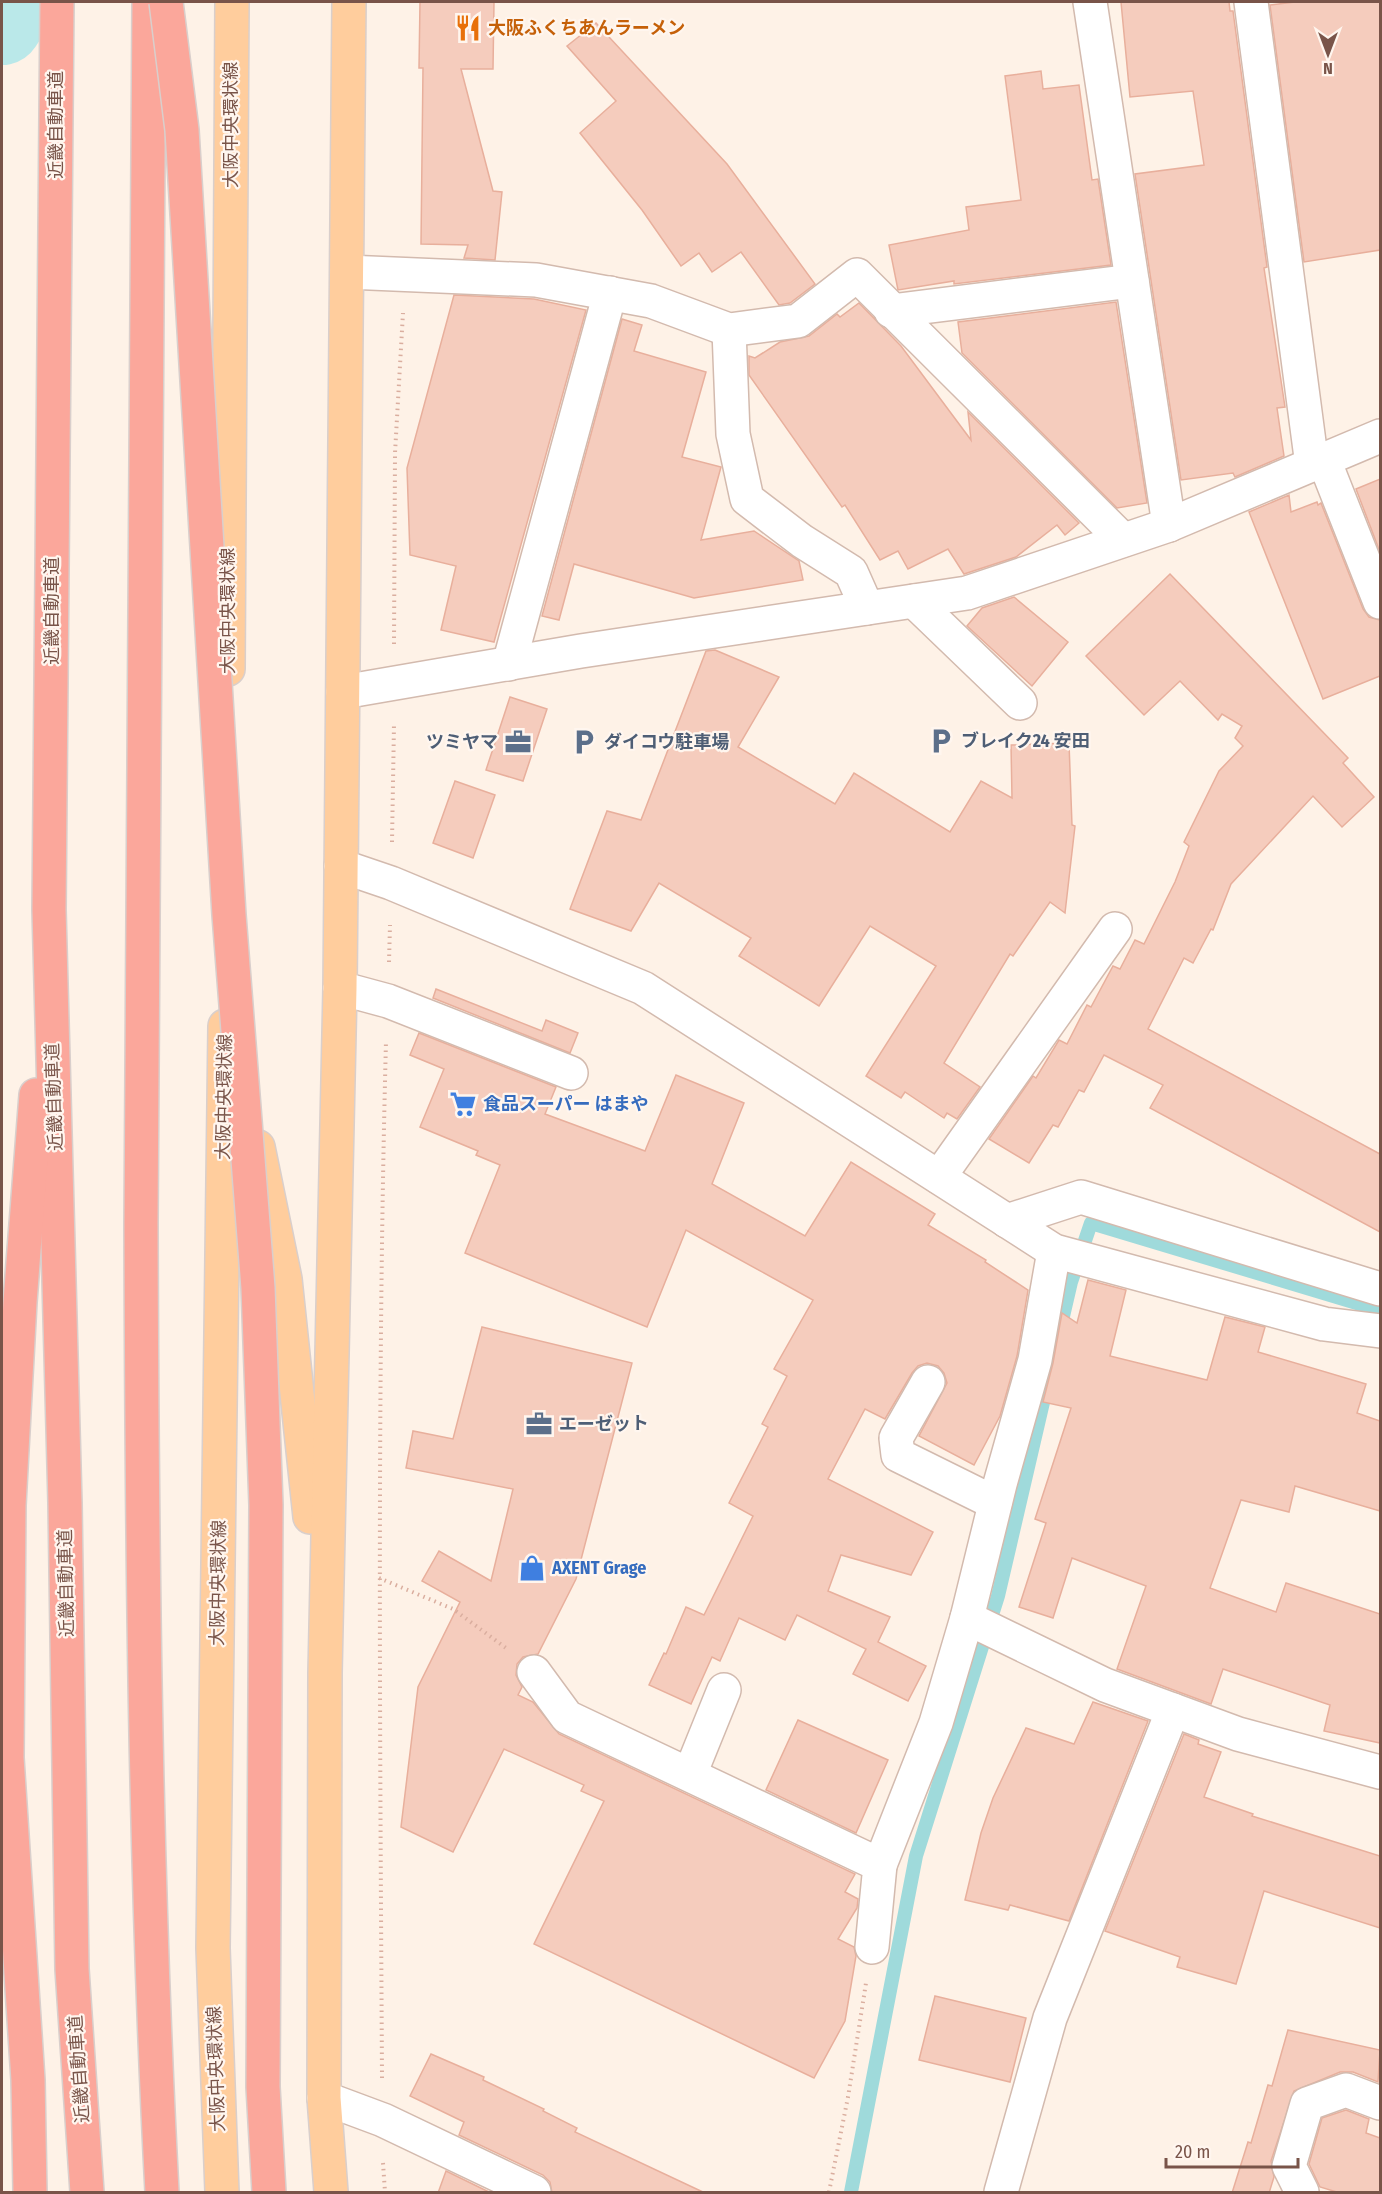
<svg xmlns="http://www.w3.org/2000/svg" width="1382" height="2194" font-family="'Fira Sans Condensed','Noto Sans JP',sans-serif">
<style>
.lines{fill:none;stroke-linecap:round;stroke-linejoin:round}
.stream{stroke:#9fdadb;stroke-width:14}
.river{stroke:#bae8e9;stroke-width:80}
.building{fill:#f5ccbd;stroke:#e8af9c;stroke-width:1.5}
.minor-casing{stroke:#d3baae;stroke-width:36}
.major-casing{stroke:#d9cfcc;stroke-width:36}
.highway-casing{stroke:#d9cfcc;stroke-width:36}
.path{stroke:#daae9f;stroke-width:4;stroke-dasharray:1.5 4.5;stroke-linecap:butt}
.minor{stroke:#fff;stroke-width:33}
.major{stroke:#ffcd9d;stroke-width:33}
.highway{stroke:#fba79b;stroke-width:33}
.highway-bridge-casing{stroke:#d9cfcc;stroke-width:36;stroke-linecap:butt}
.highway-bridge{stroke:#fba79b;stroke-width:33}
.labels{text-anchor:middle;stroke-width:4.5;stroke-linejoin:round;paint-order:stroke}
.food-label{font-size:18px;font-weight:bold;fill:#c56008;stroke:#fff6ef;text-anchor:start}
.street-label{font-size:18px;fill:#795449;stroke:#fff6ef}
.service-label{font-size:18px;font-weight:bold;fill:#4e5e75;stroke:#fff6ef;text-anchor:start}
.shop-label{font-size:18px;font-weight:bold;fill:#366cbe;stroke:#fff6ef;text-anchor:start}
</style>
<rect width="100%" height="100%" fill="#fef2e7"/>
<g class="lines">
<polyline class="stream" points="851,2192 916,1856 998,1596 1071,1282 1091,1223 1380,1310"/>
<polyline class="river" points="2,25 17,2"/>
</g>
<g class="building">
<polygon points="420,2 494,2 493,69 461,69 493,191 502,192 495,260 464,258 468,245 421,244 423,68 419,68"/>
<polygon points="1121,2 1229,2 1230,11 1233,11 1267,267 1264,268 1285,407 1277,408 1284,456 1235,477 1233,473 1181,480 1135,174 1204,165 1193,91 1130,97"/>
<polygon points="1295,2 1380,2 1380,250 1304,262 1270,5"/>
<polygon points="596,23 727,164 815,284 790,303 779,305 741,252 712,272 699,253 681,266 642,210 580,133 616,101 567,46"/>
<polygon points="1041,71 1043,89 1079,85 1092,180 1098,179 1111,265 954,284 954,281 898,290 889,245 969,230 966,207 1021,200 1005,76"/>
<polygon points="454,295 534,299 586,310 494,642 441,630 456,566 410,555 407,468"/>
<polygon points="1116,302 1147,503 1117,508 962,353 958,322"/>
<polygon points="859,303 901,346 971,440 968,412 1079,523 1065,535 1057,525 1016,557 964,574 948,549 908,569 898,551 880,560 845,505 842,507 749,375 749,356 755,358 780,342 809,336 837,314 840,317"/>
<polygon points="622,319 642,325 634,351 706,372 682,457 721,467 701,540 754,531 799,561 803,580 694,598 574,564 559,620 542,616"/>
<polygon points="1380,479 1380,552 1356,489"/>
<polygon points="1289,495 1291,512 1317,502 1318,505 1321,503 1363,609 1369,617 1380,620 1380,676 1323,699 1249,512"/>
<polygon points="1170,574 1348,758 1343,763 1374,797 1342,827 1313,796 1231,884 1213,930 1211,929 1193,963 1184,958 1148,1029 1380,1154 1380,1232 1150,1108 1163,1085 1104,1055 1084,1092 1079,1090 1058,1127 1053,1125 1029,1163 989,1139 1033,1076 1036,1078 1059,1040 1067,1044 1087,1005 1091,1007 1113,966 1120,969 1135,940 1144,944 1175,882 1189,846 1184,842 1219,771 1243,746 1235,738 1242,726 1222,714 1218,720 1180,681 1144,715 1086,656"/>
<polygon points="1014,597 1068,642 1032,686 967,626 982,608"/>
<polygon points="715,650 779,677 738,747 835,804 854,773 950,832 981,781 1012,798 1011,745 1069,743 1072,825 1075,826 1065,913 1050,902 1013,956 1010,954 944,1063 980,1087 957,1119 947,1113 944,1118 905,1092 901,1098 866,1076 936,966 870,926 819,1006 739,956 751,938 659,883 631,931 570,909 607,811 641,820 706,651"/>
<polygon points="510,697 547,709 523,781 486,770"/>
<polygon points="455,781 495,795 473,858 433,843"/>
<polygon points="436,989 542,1031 546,1020 578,1033 570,1053 433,998"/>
<polygon points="419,1033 556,1087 545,1114 645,1151 676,1075 744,1103 712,1184 805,1236 851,1162 935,1214 928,1225 986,1260 985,1262 1028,1290 1017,1356 1000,1416 974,1465 919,1436 947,1383 944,1373 938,1366 927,1363 918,1366 912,1373 885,1419 865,1409 828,1479 933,1532 911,1575 841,1555 828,1591 890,1617 878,1642 926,1666 908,1701 853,1674 866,1649 797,1615 785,1640 739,1618 720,1661 712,1657 691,1704 649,1685 664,1653 666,1654 686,1607 704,1615 753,1516 729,1503 768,1427 762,1424 787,1376 774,1369 813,1300 686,1230 647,1327 465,1253 500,1165 476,1155 478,1151 420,1127 444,1069 410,1055"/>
<polygon points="1088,1280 1126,1290 1110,1356 1207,1380 1225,1317 1265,1327 1258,1352 1366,1384 1357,1413 1380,1421 1380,1511 1295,1486 1289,1512 1241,1500 1210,1588 1276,1612 1286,1583 1380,1614 1380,1743 1324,1731 1330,1705 1223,1669 1211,1704 1117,1669 1146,1586 1072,1558 1053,1618 1019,1607 1046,1523 1035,1519 1071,1408 1043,1402 1053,1363 1062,1313 1077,1323"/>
<polygon points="482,1327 632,1363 576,1579 538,1654 523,1657 517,1664 516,1675 522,1687 518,1695 533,1702 559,1734 855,1874 845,1892 858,1899 857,1908 838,1939 854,1947 856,1956 845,2021 814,2078 534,1944 604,1801 581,1791 584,1785 504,1749 453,1852 401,1827 418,1687 460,1602 422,1581 439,1551 491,1581 513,1489 406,1468 413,1431 453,1439"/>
<polygon points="1093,1702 1148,1721 1069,1921 1010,1905 1008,1910 965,1900 981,1833 993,1798 1026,1728 1074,1744"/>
<polygon points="798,1720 888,1760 856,1833 766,1790"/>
<polygon points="1184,1734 1199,1740 1198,1744 1221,1752 1204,1797 1253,1814 1252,1816 1380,1856 1380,1928 1264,1891 1236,1984 1177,1967 1180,1957 1105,1931"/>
<polygon points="935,1996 1026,2018 1010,2082 919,2060"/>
<polygon points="1288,2030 1380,2050 1378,2082 1353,2072 1340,2072 1294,2091 1271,2161 1274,2177 1269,2193 1232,2193 1248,2142 1251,2143 1268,2085 1272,2086"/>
<polygon points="431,2054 484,2077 483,2080 544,2109 543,2111 577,2128 575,2132 705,2193 552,2193 550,2182 543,2175 459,2135 464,2122 410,2096"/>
<polygon points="1346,2110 1369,2119 1366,2133 1380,2138 1380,2193 1340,2193 1320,2187 1309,2164 1322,2118"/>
<polygon points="446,2171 491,2193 438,2193"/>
</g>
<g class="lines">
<g class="minor-casing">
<g id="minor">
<polyline points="1090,2 1169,525"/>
<polyline points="1251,2 1312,465"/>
<polyline points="347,272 536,280 651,301 729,330 798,321 857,275 1123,540"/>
<polyline points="891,311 1132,281"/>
<polyline points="729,330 733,434 747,499 802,541 851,572 867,608"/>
<polyline points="1324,460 1380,602"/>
<polyline points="914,601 1020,703"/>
<polyline points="509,664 610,293"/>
<polyline points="343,692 581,651 967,593 1169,525 1380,436"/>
<polyline points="341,866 391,883 643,988 1054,1251 1324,1324 1380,1331"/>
<polyline points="340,988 388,1001 571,1073"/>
<polyline points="939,1177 1115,929"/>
<polyline points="1007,1221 1081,1197 1380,1289"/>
<polyline points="928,1382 896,1438 898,1455 995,1503"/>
<polyline points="967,1618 1105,1685 1238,1734 1380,1772"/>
<polyline points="534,1672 567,1717 880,1865 872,1947"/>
<polyline points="690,1774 724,1690"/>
<polyline points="880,1865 936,1723 967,1618 1000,1484 1035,1360 1054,1251"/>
<polyline points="324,2098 383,2120 534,2192"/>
<polyline points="1001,2192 1050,2018 1173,1710"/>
<polyline points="1302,2192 1289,2166 1307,2104 1346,2090 1380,2103"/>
</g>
</g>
<g class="major-casing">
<g id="major">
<polyline points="228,669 232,2"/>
<polyline points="258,1147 285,1279 310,1517"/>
<polyline points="222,2192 213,1948 225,1026"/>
<polyline points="331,2192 324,2098 325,1673 340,988 349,2"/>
</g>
</g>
<g class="highway-casing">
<g id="highway">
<polyline points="57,2 49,910 65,1503 72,1969 87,2192"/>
<path d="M 149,2 C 145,409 140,816 141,1224 C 142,1547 145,1870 162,2192"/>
<polyline points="30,2192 28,2080 7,1758 9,1505 20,1302 36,1095"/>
</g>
</g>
<g class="path">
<polyline points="394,644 395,453 403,313"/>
<polyline points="392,842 394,724"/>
<polyline points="389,962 390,925"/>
<polyline points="379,1578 453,1609 506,1648"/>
<path d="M 382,2078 C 380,1732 377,1387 386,1041"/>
<polyline points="383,2163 385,2192"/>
<polyline points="829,2192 848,2097 866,1983"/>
</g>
<use href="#minor" class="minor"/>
<use href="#major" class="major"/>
<use href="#highway" class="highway"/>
<g class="highway-bridge-casing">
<polyline id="highway-bridge" points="166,2 182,130 229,915 258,1288 266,1505 263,2087 269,2192"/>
</g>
<use href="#highway-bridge" class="highway-bridge"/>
</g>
<defs>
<g id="restaurant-bare" transform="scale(2.07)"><path d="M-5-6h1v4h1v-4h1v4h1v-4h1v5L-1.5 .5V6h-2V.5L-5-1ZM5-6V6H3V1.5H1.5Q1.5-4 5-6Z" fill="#e8710a" stroke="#fff6ef" stroke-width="2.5" paint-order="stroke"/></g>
<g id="parking-bare" transform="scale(2.07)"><path d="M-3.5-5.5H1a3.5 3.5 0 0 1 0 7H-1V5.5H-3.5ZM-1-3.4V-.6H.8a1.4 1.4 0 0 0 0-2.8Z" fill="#5c6f8a" stroke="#fff6ef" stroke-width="2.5" paint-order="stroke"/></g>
<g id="office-bare" transform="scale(2.07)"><path d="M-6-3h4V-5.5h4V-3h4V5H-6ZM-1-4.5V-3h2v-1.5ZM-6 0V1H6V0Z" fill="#5c6f8a" stroke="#fff6ef" stroke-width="2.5" paint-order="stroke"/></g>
<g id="supermarket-bare" transform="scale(2.07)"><path d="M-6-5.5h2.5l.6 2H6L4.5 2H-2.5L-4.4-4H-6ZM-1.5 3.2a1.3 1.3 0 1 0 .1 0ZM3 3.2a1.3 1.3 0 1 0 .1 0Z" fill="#3f7fe0" stroke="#fff6ef" stroke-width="2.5" paint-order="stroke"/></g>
<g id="shop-bare" transform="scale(2.07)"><path d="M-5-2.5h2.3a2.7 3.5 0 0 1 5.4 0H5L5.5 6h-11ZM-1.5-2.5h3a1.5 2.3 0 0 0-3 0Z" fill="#3f7fe0" stroke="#fff6ef" stroke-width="2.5" paint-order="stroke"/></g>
</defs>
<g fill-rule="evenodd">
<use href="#restaurant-bare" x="468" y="28"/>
<use href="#parking-bare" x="941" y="741"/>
<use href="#office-bare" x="518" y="742"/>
<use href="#parking-bare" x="584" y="742"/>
<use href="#supermarket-bare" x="463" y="1104"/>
<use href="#office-bare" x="539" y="1424"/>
<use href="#shop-bare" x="532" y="1568"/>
</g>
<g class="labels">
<g class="food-label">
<text x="488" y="34">大阪ふくちあんラーメン</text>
</g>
<g class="street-label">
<text transform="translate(56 125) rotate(-90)" y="6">近畿自動車道</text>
<text transform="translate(231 125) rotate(-90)" y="6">大阪中央環状線</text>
<text transform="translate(52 611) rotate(-90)" y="6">近畿自動車道</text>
<text transform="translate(228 611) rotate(-90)" y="6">大阪中央環状線</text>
<text transform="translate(54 1097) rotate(-92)" y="6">近畿自動車道</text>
<text transform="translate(224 1097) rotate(-89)" y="6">大阪中央環状線</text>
<text transform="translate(66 1583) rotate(-91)" y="6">近畿自動車道</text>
<text transform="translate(218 1583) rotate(-89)" y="6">大阪中央環状線</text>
<text transform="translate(79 2069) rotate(-94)" y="6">近畿自動車道</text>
<text transform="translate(216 2069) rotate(-92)" y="6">大阪中央環状線</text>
</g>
<g class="service-label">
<text x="961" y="747">ブレイク24 安田</text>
<text x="498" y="748" text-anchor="end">ツミヤマ</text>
<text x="604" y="748">ダイコウ駐車場</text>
<text x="559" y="1430">エーゼット</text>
</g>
<g class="shop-label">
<text x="483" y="1110">食品スーパー はまや</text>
<text x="552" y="1574">AXENT Grage</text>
</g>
</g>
<rect width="1382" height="2194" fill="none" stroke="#795449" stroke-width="6"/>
<g transform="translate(1328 54) rotate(180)" stroke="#fff6ef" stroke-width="4.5" paint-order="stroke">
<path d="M0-4.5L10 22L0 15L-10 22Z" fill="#795449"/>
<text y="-9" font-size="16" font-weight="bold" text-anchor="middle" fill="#795449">N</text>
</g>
<path d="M1166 2158v9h132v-9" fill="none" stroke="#795449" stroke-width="3"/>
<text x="1175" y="2158" font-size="18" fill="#795449" stroke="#fff6ef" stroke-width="4.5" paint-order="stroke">20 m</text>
</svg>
